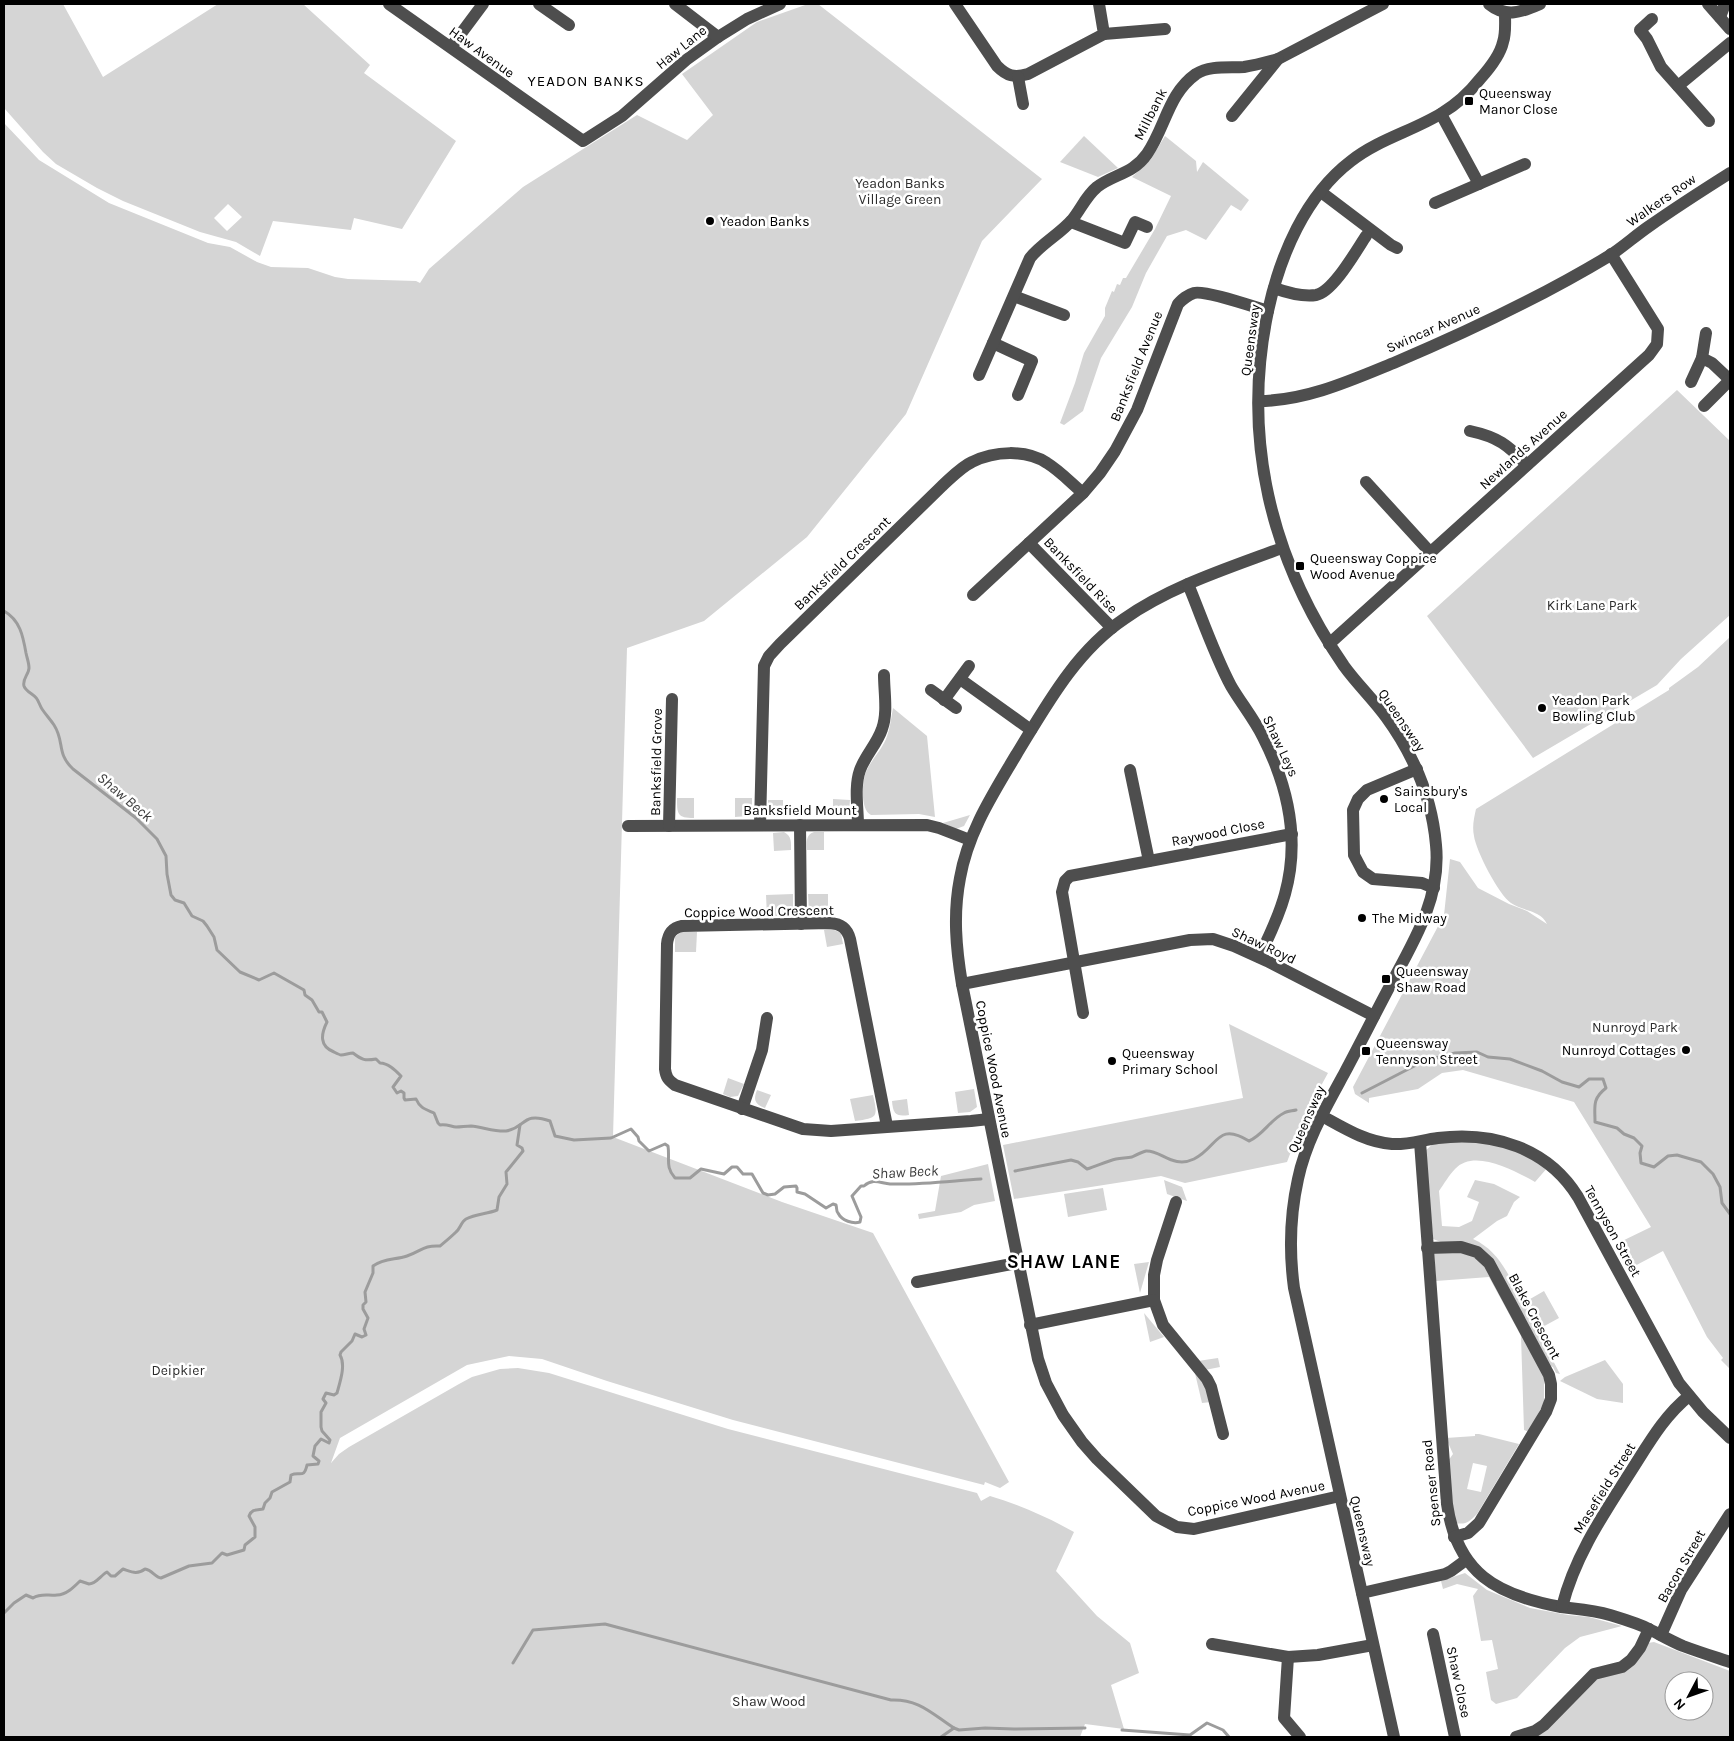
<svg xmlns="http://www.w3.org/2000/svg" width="1734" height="1741" font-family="Karla,sans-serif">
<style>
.green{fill:#d5d5d5;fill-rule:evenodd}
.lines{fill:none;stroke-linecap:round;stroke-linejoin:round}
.stream{stroke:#9c9c9c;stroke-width:3}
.minor{stroke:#4e4e4e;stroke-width:12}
.poi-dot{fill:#000;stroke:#fff;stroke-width:2}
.labels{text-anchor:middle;stroke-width:5;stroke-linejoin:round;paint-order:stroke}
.street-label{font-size:14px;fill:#000;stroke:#fff}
.poi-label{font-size:14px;fill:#000;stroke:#fff;text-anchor:start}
.park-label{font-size:14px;fill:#2c2c2c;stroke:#fff}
.neighbourhood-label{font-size:15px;letter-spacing:1px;fill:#000;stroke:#fff}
.water-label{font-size:15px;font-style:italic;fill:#3d3d3d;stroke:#fff}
.district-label{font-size:19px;font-weight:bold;letter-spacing:1px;fill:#000;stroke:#fff}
</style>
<rect width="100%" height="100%" fill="#fff"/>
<g class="green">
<path d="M 4,4 L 63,4 L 103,77 L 218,4 L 303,4 L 370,65 L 364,73 L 456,141 L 402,229 L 354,218 L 351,230 L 273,221 L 260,256 L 236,242 L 200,232 L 123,201 L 97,188 L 56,164 L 43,152 L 4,108 ZM 228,204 L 242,217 L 227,231 L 214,218 Z"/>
<path d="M 808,4 L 818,4 L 1042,179 L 982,241 L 906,414 L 807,537 L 704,621 L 627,648 L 613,1137 L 782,1202 L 873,1233 L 1009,1482 L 1000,1488 L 985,1482 L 984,1485 L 733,1420 L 607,1381 L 542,1359 L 509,1356 L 467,1365 L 340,1438 L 331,1463 L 339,1454 L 349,1447 L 459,1384 L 472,1377 L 500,1369 L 518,1368 L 549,1373 L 728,1429 L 977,1493 L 981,1501 L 990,1496 C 1020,1505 1047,1517 1074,1532 L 1056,1571 L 1097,1616 L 1130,1643 L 1139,1673 L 1111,1685 L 1124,1729 L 1085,1724 L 1080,1737 L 4,1737 L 4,123 L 39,160 L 109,203 L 208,243 L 230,247 L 257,262 L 271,267 L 308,268 L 335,277 L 348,279 L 416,281 L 420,283 L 429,269 L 523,187 L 637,115 L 687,140 L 713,115 L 682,74 L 757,22 Z"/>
<polygon points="1084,136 1118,168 1098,177 1060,162"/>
<polygon points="1165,136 1196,161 1197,172 1203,162 1249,200 1241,211 1231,205 1206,240 1186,230 1167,236 1146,273 1132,307 1101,358 1083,411 1064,425 1060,423 1075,383 1084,353 1105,316 1105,308 1112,291 1114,292 1117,284 1120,285 1123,278 1126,278 1155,229 1171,196 1132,177 1151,159"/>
<polygon points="1677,390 1730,441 1730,615 1681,659 1657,685 1533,758 1427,616"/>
<path d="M 1730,637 L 1730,1369 L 1721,1360 L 1723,1358 L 1707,1337 L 1663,1251 L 1629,1269 L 1616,1244 L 1651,1227 L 1574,1102 L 1463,1070 L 1442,1073 L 1418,1089 L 1369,1098 L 1369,1103 L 1355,1094 L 1353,1087 L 1444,915 L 1450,859 L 1460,862 L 1478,888 L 1509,904 L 1527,911 L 1547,924 C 1541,910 1522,911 1511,903 C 1499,895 1476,851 1474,836 C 1472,827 1474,818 1476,809 L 1669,690 L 1669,688 L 1698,667 Z"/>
<path d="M 893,708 L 927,736 L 935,817 L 919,814 L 871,815 C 860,810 862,782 866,772 C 871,760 881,751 886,739 C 890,729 891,719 893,708 Z"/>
<path d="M 677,798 L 694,798 L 694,818 C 677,818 677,814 677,798 Z"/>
<polygon points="735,798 752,798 752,809 748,816 735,817"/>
<polygon points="833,799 850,800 849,811 843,816 833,815"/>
<polygon points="768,800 783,800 783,816 773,816 768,812"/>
<polygon points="970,815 964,826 956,829 943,823"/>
<path d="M 784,832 C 792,836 791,843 791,850 L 774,851 L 773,833 Z"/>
<path d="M 814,832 L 824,832 L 824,850 L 807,850 C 807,842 805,835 814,832 Z"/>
<polygon points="793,894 793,908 790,914 785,916 767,916 766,895"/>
<polygon points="808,894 828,894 828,914 815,914 809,911"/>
<polygon points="832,929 841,933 843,944 827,947 824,930"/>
<polygon points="681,932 697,932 696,952 675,952 675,937"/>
<polygon points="1229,1024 1328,1073 1304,1117 1287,1162 1185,1183 1161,1176 1014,1199 1003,1145 1243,1098"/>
<polygon points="728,1078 744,1084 738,1096 730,1097 723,1094"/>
<polygon points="974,1089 977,1107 970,1112 958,1113 955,1092"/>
<path d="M 757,1090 L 771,1095 L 765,1108 C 755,1104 753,1100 757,1090 Z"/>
<path d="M 873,1095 C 878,1117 878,1118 855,1121 L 850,1099 Z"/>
<path d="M 907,1099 L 909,1115 C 896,1117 893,1114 892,1101 Z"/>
<path d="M 1459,1141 L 1505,1145 L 1548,1167 L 1535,1182 C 1515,1171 1474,1148 1455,1169 C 1449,1175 1444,1184 1439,1191 L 1442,1226 L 1459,1227 L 1472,1221 L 1479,1202 L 1467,1197 L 1475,1180 L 1494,1184 L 1520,1197 L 1514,1202 L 1507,1216 L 1497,1221 L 1473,1239 C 1500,1251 1510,1278 1523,1303 L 1544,1291 L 1559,1318 L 1537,1330 L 1560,1374 L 1556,1373 L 1553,1367 L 1550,1366 L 1493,1262 L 1433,1239 L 1425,1151 L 1434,1143 Z"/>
<polygon points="988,1164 995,1201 974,1205 961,1212 919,1219 918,1214 935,1211 941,1176"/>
<polygon points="1164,1180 1182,1187 1187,1201 1167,1194"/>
<polygon points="1103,1188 1107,1210 1068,1217 1064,1194"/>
<polygon points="1438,1251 1469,1253 1487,1267 1544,1377 1544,1402 1529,1432 1524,1430 1521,1336 1489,1277 1436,1281 1434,1253"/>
<polygon points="1149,1262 1140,1293 1134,1264"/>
<polygon points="1144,1313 1164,1337 1150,1342"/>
<polygon points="1218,1358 1220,1367 1205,1370 1198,1361"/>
<polygon points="1605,1360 1623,1384 1623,1403 1597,1399 1560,1381 1565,1377"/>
<polygon points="1194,1369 1202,1379 1211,1402 1202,1403"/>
<path d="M 1475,1434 L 1479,1434 L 1519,1444 L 1477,1514 C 1469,1522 1466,1525 1455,1523 L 1448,1461 L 1453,1454 L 1446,1438 L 1475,1436 ZM 1473,1463 L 1487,1466 L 1481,1492 L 1467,1489 Z"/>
<polygon points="1465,1573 1487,1590 1530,1608 1568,1615 1589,1617 1622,1626 1580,1637 1565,1648 1517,1698 1496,1704 1491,1700 1486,1672 1498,1669 1492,1640 1481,1641 1473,1596 1478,1589 1457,1584 1443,1589 1441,1581"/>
<path d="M 1654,1642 L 1730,1671 L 1730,1737 L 1531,1737 L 1597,1679 L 1648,1643 ZM 1674,1681 L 1704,1681 L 1704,1711 L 1674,1711 Z"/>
</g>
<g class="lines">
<g class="stream">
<path d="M 4,611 C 20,620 23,636 26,653 C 27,658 29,663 29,668 C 29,674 22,679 24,686 C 26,692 34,694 37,699 C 39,702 40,706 42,709 C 46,715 50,719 54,725 C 65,742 56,753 73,769 L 136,818 L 157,839 L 166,856 L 167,874 L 171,895 L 175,900 L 184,903 L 192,916 L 203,921 L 207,926 L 214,937 L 217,950 L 240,972 L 259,980 L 274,973 L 304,990 L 305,995 L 312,1000 L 319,1012 L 322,1012 L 327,1022 C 321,1034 319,1046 334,1052 C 334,1052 340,1055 341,1055 C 345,1055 349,1053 353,1053 C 362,1060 365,1061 376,1059 L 380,1063 C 388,1063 395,1070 401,1076 L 393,1087 L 397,1093 L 401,1091 L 404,1093 L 404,1098 L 405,1100 L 416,1099 C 420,1108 425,1109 434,1113 L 438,1123 L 440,1125 C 446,1124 450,1126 456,1127 C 461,1127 466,1126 471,1126 C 482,1127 496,1132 506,1131 C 526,1128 522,1111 550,1121 L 555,1136 L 574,1140 L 611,1138 L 631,1129 L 638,1137 L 639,1141 L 649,1151 L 665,1144 L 668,1146 C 670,1159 665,1167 675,1178 L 690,1178 L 701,1169 L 724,1174 L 732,1167 L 737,1167 L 743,1174 L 752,1174 L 763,1193 L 768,1195 L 775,1194 L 784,1187 L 796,1186 L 797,1188 L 797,1192 L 805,1194 L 826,1208 L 833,1204 L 836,1205 C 837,1208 836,1211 838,1213 C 842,1221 853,1224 860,1222 L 861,1217 L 852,1196 L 861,1186 L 864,1186 C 873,1178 880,1183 890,1184 C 920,1185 951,1181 981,1179"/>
<path d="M 1362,1093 L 1424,1061 L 1455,1053 L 1477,1052 L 1488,1057 L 1510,1059 L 1542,1071 L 1562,1082 L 1579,1087 L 1589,1079 L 1603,1079 L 1606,1088 C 1592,1099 1595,1106 1595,1122 L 1617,1128 L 1624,1134 L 1634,1138 L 1642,1146 L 1640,1153 L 1641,1163 L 1654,1167 L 1668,1156 L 1677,1155 L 1701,1162 L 1713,1174 L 1720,1187 L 1722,1203 L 1730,1214"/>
<path d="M 1015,1171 L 1071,1160 L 1078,1162 L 1087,1169 C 1097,1166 1107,1161 1116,1159 C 1122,1158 1127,1158 1132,1157 C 1136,1155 1142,1152 1146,1151 C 1161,1150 1173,1169 1194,1159 C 1218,1147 1217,1121 1249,1141 C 1263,1135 1270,1120 1284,1113 C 1287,1111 1292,1111 1296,1110"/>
<path d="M 4,1613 L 14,1603 L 26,1595 L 33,1598 C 41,1593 48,1596 57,1595 C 66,1595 74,1587 80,1581 C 83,1582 86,1583 89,1584 C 96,1584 101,1575 107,1572 L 111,1576 L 115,1576 L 123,1569 C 132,1572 137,1575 145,1569 C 152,1570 155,1577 161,1578 L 189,1566 L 212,1563 L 222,1553 L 227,1555 L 244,1550 L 245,1545 L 255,1537 L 255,1527 L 249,1516 C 252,1509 256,1510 263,1509 L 265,1503 L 270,1498 L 272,1492 L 290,1482 L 291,1475 C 300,1471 304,1479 307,1465 L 318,1464 L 319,1461 L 313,1456 L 315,1446 L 321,1439 L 329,1443 L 330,1440 L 322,1431 L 321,1427 L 321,1412 L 326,1403 L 323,1399 L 326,1393 L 334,1395 L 337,1393 C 340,1382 346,1365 340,1355 L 341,1352 L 352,1341 L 355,1334 L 362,1337 L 366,1335 L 364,1329 L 368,1318 L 363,1309 L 363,1305 L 366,1302 L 365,1292 L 373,1273 L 373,1266 C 384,1258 395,1260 407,1256 C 422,1251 423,1245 440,1246 C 446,1241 451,1237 456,1232 C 460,1229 461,1222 466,1219 C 476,1214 487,1214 497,1210 L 499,1197 L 507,1184 L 506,1172 L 523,1151 L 522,1148 L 517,1145 L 520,1125"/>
<path d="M 513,1663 L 533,1630 L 605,1624 L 891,1700 C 919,1699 931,1713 954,1728"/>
<polyline points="1122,1730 1190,1735 1207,1723 1223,1730 1229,1737"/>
<polyline points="941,1737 954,1728 959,1730 985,1728 1014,1729 1085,1728"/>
</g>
<g class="minor">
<polyline points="389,4 583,141 622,116 686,60 718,37 747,19 780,4"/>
<polyline points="539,4 569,25"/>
<polyline points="675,4 718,37"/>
<path d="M 955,4 L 997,66 C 1007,76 1014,78 1028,74 L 1104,34 L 1099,4"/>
<path d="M 1489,4 C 1506,18 1522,12 1540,4"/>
<polyline points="1708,4 1730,29"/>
<polyline points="1720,17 1725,4"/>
<polyline points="1652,19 1640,30 1647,39 1661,67 1709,121"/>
<polyline points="1104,34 1165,29"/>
<polyline points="451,47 483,4"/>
<polyline points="1018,77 1023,104"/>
<polyline points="1678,86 1730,43"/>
<polyline points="1441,114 1479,184"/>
<polyline points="1232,116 1278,59 1383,4"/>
<polyline points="1321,192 1391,245 1397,248"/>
<polyline points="1435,203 1525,164"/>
<polyline points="1071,222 1125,243 1135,222 1147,227"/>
<path d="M 1274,288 C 1288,293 1302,297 1316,295 C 1333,292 1356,251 1366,236"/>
<polyline points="1014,296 1064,315"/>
<polyline points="1706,333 1702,358 1712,363 1730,380"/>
<polyline points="993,343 1032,361 1018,395"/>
<path d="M 979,375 L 1030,258 C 1042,243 1060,234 1072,220 C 1081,209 1086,196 1097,187 C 1114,174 1133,174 1147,154 C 1166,126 1168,94 1196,74 C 1210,65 1229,68 1244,67 C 1256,65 1267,62 1278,59"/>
<polyline points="1691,382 1702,358"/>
<path d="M 1259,401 C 1306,401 1352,380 1396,362 C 1469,331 1541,297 1609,256 C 1623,247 1635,236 1648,227 C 1675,208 1703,190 1730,173"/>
<polyline points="1704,406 1730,380"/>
<path d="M 1470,431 C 1498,437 1508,445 1527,465"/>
<polyline points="1366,482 1430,552"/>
<polyline points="1029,543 1112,628"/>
<path d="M 1282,548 C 1229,568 1171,586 1124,619 C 1075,652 1046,706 1016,755 C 993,794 968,832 960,878 C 953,914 956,948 962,984 L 1038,1359 L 1046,1383 L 1063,1415 L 1082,1442 L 1097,1459 L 1156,1516 L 1177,1527 L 1194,1529 L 1340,1496"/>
<path d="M 1188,584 C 1202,618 1214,654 1231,686 C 1241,703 1254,719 1263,737 C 1288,786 1300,840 1285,894 C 1279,916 1269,937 1259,957"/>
<path d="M 973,595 L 1083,493 L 1100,473 L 1115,451 L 1137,410 L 1178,304 C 1183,299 1187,295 1194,293 C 1205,290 1254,307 1268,311"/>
<polyline points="1329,644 1649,355 1657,344 1658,329 1611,254"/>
<polyline points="960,679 1031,730"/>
<polyline points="931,690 956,708"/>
<polyline points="944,700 969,666"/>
<polyline points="1417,769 1367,790 1358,799 1353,810 1354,855 1363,872 1373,879 1422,883 1434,888"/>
<polyline points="1130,770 1149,861"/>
<path d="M 760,825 L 764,666 L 769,656 L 780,644 L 942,486 C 952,477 961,467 972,462 C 994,451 1026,449 1047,463 C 1060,471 1071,483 1083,493"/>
<polyline points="800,825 801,924"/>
<path d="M 858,825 C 858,808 854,787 860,770 C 865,756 877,744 882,729 C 888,713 884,692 884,675"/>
<polyline points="628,826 927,825 939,828 970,840"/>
<polyline points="669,826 672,699"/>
<polyline points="962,984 1190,940 1213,939 1234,946 1267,961 1374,1016"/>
<polyline points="1083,1013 1062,892 1065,881 1070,876 1292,834"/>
<polyline points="742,1109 762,1050 767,1018"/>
<path d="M 1322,1116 C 1344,1128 1366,1142 1392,1144 C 1408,1145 1422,1140 1438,1138 C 1493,1131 1548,1148 1578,1197 L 1679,1383 L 1703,1412 L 1730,1438"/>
<path d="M 887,1126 L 850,939 C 847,928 841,924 830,923 L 682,926 C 672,928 668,934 667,944 L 665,1069 C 666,1077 668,1080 675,1085 L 803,1129 L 831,1131 L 971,1121 L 989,1119"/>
<path d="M 1420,1142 L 1447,1504 C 1457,1573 1496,1595 1561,1607 C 1577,1609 1594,1610 1610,1615 C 1623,1619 1637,1623 1649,1629 C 1661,1635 1671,1641 1683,1646 C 1699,1652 1715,1657 1730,1662"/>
<polyline points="1176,1202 1157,1260 1154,1275 1154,1300 1163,1325 1207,1379 1211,1387 1223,1434"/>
<polyline points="1427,1248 1461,1247 1477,1252 1489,1263 1549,1375 1551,1384 1551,1399 1546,1412 1479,1523 1468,1533 1454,1537"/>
<polyline points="917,1282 1017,1263"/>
<polyline points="1030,1325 1154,1300"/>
<polyline points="1362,1593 1445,1574 1451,1571 1466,1560"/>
<path d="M 1562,1607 C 1575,1555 1605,1512 1633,1468 C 1649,1443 1665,1415 1689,1396"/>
<polyline points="1433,1634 1455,1737"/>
<polyline points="1661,1635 1681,1590 1730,1514"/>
<polyline points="1212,1644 1288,1657 1318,1655 1373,1645"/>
<polyline points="1288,1657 1284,1718 1300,1737"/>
<path d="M 1394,1737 L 1294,1288 C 1289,1251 1290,1215 1298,1179 C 1306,1141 1326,1107 1345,1072 C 1361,1042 1376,1012 1392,982 C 1416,938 1441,896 1436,845 C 1432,798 1413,754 1386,717 C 1373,699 1357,684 1344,666 C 1271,560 1241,438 1268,311 C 1280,256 1305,196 1351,161 C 1379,139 1413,131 1442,113 C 1457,104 1469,93 1480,79 C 1489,69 1500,56 1503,42 C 1506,34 1505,23 1505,13"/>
<polyline points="1516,1737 1535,1731 1544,1725 1594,1674 1622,1667 1631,1660 1640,1648 1649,1629"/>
</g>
</g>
<g class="poi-dot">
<rect x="1464" y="96" width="10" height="10" rx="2.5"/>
<circle cx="710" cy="221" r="5"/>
<rect x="1295" y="561" width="10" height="10" rx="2.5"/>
<circle cx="1542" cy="708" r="5"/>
<circle cx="1384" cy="799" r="5"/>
<circle cx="1362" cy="918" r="5"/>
<rect x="1381" y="974" width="10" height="10" rx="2.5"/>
<circle cx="1686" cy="1050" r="5"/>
<rect x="1361" y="1046" width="10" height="10" rx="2.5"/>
<circle cx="1112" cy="1061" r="5"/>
</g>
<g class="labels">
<g class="street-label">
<text transform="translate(681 47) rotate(-39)" y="5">Haw Lane</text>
<text transform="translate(482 52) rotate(36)" y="5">Haw Avenue</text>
<text transform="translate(1150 114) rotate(-63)" y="5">Millbank</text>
<text transform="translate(1661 200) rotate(-35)" y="5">Walkers Row</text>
<text transform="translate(1433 328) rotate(-24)" y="5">Swincar Avenue</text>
<text transform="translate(1250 340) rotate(-82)" y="5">Queensway</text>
<text transform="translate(1136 366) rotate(-68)" y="5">Banksfield Avenue</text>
<text transform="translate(1523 449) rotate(-42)" y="5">Newlands Avenue</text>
<text transform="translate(842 563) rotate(-44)" y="5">Banksfield Crescent</text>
<text transform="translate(1081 575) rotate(46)" y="5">Banksfield Rise</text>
<text transform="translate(1402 720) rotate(56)" y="5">Queensway</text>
<text transform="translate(1281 746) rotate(65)" y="5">Shaw Leys</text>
<text transform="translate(656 762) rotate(-89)" y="5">Banksfield Grove</text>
<text x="800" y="815">Banksfield Mount</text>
<text transform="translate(1218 832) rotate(-11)" y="5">Raywood Close</text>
<text transform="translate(759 911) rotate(-1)" y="5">Coppice Wood Crescent</text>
<text transform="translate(1264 945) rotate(25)" y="5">Shaw Royd</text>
<text transform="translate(994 1069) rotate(79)" y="5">Coppice Wood Avenue</text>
<text transform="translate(1306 1119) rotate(-66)" y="5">Queensway</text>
<text transform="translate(1613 1231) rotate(61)" y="5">Tennyson Street</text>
<text transform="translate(1535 1316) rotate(62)" y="5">Blake Crescent</text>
<text transform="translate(1431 1483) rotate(-96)" y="5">Spenser Road</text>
<text transform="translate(1604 1488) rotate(-58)" y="5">Masefield Street</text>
<text transform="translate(1256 1498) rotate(-11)" y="5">Coppice Wood Avenue</text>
<text transform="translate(1363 1531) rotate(77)" y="5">Queensway</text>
<text transform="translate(1681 1566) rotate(-60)" y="5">Bacon Street</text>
<text transform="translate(1459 1682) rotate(78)" y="5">Shaw Close</text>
</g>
<g class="poi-label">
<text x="1479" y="98">Queensway<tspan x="1479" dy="16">Manor Close</tspan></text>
<text x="720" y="226">Yeadon Banks</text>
<text x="1310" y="563">Queensway Coppice<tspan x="1310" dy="16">Wood Avenue</tspan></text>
<text x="1552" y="705">Yeadon Park<tspan x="1552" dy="16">Bowling Club</tspan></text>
<text x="1394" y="796">Sainsbury's<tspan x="1394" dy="16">Local</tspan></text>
<text x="1372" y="923">The Midway</text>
<text x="1396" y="976">Queensway<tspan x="1396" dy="16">Shaw Road</tspan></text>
<text x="1376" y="1048">Queensway<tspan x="1376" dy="16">Tennyson Street</tspan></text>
<text x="1676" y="1055" text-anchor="end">Nunroyd Cottages</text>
<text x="1122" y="1058">Queensway<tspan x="1122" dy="16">Primary School</tspan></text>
</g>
<g class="park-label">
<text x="900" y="188">Yeadon Banks<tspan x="900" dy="16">Village Green</tspan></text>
<text x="1592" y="610">Kirk Lane Park</text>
<text x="1635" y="1032">Nunroyd Park</text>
<text x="178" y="1375">Deipkier</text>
<text x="769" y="1706">Shaw Wood</text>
</g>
<g class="neighbourhood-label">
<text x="586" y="86">YEADON BANKS</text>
</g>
<g class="water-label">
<text transform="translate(125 797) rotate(40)" y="5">Shaw Beck</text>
<text transform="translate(905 1172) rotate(-3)" y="5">Shaw Beck</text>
</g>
<g class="district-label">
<text x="1064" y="1268">SHAW LANE</text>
</g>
</g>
<rect width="1734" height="1741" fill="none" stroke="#000000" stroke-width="10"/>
<g transform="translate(1689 1696) rotate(229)"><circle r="24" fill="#ffffff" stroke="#999999"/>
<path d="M0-4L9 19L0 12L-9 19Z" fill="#000000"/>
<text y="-8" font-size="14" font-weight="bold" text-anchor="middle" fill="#000000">N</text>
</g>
</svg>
